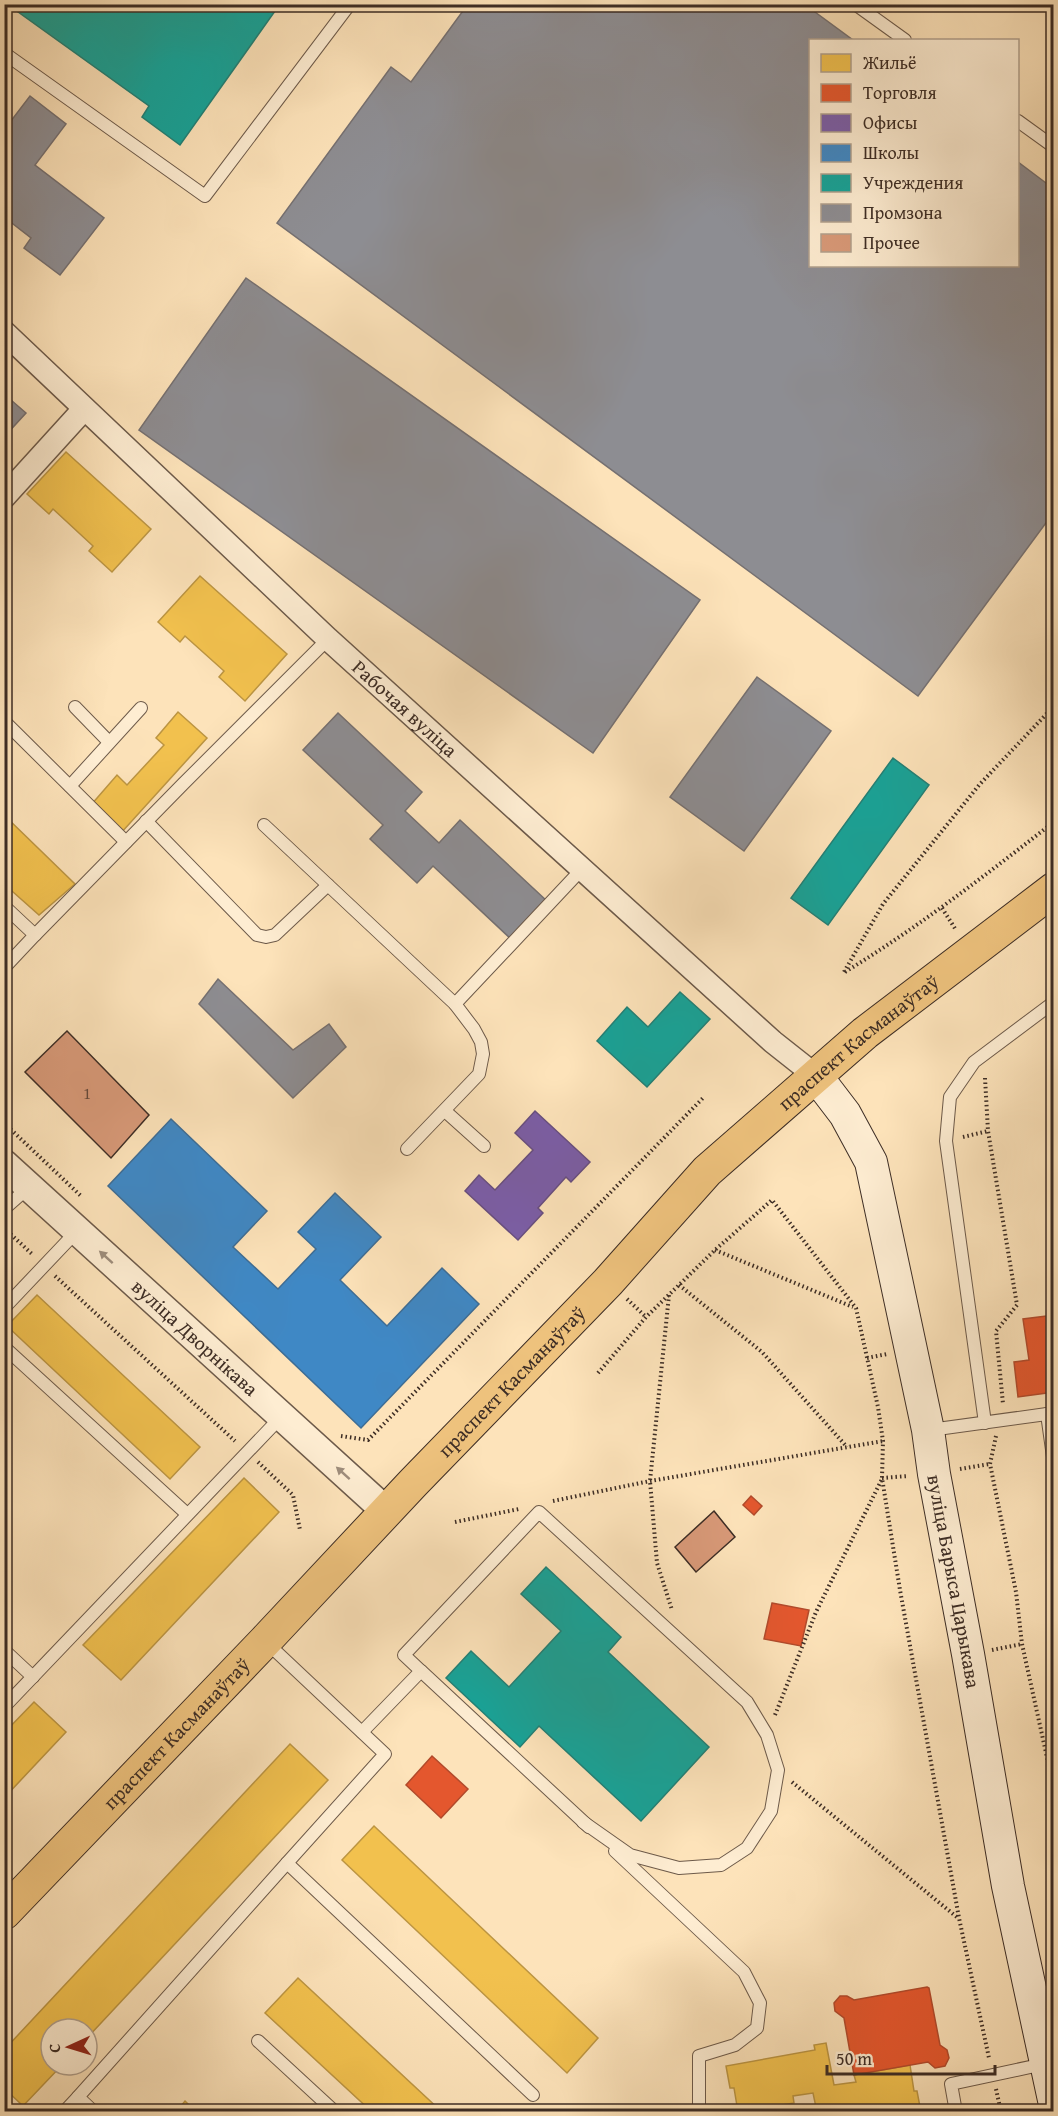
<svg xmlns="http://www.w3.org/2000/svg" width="1058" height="2116" font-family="'Gentium Book Plus',serif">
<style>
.homes{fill:#f2c14e;stroke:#bc9542;stroke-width:1.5}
.shops{fill:#e4572e;stroke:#b24a2b;stroke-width:1.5}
.offices{fill:#7b5ea7;stroke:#684f80;stroke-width:1.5}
.schools{fill:#3f88c5;stroke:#3e6d95;stroke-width:1.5}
.public{fill:#17a398;stroke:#228076;stroke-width:1.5}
.industry{fill:#8d8d92;stroke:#757071;stroke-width:1.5}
.building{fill:#d89978;stroke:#3d2d25;stroke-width:1.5}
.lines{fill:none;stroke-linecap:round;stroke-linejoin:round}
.service-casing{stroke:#6d5a4a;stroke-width:14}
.minor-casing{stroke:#6d5a4a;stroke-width:25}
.tertiary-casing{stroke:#6d5a4a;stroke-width:31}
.secondary-casing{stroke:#3d2d25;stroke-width:34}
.primary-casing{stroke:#3d2d25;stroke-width:35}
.path{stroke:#3d2d25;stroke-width:4;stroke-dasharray:1.5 3;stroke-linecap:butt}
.service{stroke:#feedd2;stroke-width:12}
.minor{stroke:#feedd2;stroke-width:22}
.tertiary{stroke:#feedd2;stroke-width:28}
.secondary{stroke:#feedd2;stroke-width:32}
.primary{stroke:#eec27d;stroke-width:33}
.oneway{fill:#9e8d7c}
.labels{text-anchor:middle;stroke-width:6;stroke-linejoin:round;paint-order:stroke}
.number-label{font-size:16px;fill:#64483a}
.street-label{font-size:20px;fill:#3d2d25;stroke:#feedd2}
</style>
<rect width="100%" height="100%" fill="#fde3ba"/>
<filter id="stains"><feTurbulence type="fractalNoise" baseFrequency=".00333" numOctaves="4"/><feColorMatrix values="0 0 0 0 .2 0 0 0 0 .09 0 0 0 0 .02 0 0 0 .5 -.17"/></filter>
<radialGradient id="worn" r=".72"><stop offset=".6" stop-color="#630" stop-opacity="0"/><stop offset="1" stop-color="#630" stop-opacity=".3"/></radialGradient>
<g class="homes">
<polygon points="66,452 151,529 112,572 89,551 93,546 53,509 49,514 27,494"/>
<polygon points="200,576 287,654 245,701 219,677 224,671 185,636 180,642 158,622"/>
<polygon points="178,712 207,738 121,833 91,805 117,775 127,785 164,745 156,738"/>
<polygon points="4,815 75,884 39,915 4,884"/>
<polygon points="37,1295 200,1447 170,1479 7,1326"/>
<polygon points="244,1478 279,1512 121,1680 83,1645"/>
<polygon points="34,1702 66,1732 4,1798 4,1733"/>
<polygon points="290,1744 328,1780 87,2038 87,2029 51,2029 51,2065 62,2065 23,2106 4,2088 4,2050"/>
<polygon points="374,1826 598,2038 567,2073 342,1860"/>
<polygon points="298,1978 442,2112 372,2112 265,2013"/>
<polygon points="826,2043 834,2085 856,2082 854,2075 910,2065 914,2091 917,2091 921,2112 817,2112 813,2093 793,2096 794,2103 738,2112 734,2088 730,2088 726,2066 815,2050 814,2045"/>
<polygon points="185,2101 196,2112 176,2112"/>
</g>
<g class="shops">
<polygon points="1054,1315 1054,1392 1018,1397 1014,1362 1029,1360 1023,1319"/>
<polygon points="751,1496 762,1506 754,1515 743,1505"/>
<polygon points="772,1603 809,1610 801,1646 764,1639"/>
<polygon points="432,1756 468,1789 441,1818 406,1785"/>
<polygon points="927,1987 929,1988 940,2045 947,2050 949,2058 945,2066 935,2068 928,2062 854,2075 844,2018 835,2011 834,2003 840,1996 847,1996 854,2000"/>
</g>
<polygon class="offices" points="535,1111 590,1162 571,1182 566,1177 538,1208 543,1213 518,1240 465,1191 479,1175 495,1190 533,1150 515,1133"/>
<polygon class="schools" points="171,1119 267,1211 233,1247 278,1289 316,1249 298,1232 335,1193 381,1237 340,1280 387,1326 442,1268 479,1304 361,1428 108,1186"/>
<g class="public">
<polygon points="7,4 280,4 180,145 142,117 149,106"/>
<polygon points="893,758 929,785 828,925 791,898"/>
<polygon points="680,992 710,1019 647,1087 597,1041 627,1007 648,1027"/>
<polygon points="546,1567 621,1637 608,1652 709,1747 641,1821 539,1726 520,1747 446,1678 471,1651 509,1687 561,1631 521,1594"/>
</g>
<g class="industry">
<polygon points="468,4 804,4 853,40 810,40 810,266 1018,266 1018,162 1054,189 1054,512 918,696 277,223 391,67 411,82"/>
<polygon points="30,96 66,124 35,165 104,218 60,275 24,248 31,238 4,217 4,130"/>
<polygon points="246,278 700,600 593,753 139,430"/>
<polygon points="4,394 26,413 4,437"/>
<polygon points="757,677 831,731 744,851 670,797"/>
<polygon points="338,713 422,792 405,811 439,843 460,820 548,902 512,940 433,866 417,883 370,839 383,825 303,750"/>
<polygon points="218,979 293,1050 329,1024 346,1047 293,1098 199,1004"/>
</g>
<g class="building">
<polygon points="67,1031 149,1115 111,1158 25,1072"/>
<polygon points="714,1511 735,1537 696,1572 675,1547"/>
</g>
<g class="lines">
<g class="service-casing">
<g id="service">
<polyline points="855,4 905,40"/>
<polyline points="4,53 205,196 350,4"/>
<polyline points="1018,121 1054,147"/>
<polyline points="75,707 109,742"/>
<polyline points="4,721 126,842"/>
<polyline points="70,786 141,708"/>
<polyline points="146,821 257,935 266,937 275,935 328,885"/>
<polyline points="264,825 455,1004 582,869"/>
<polyline points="4,906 35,935 183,784 328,639"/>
<polyline points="4,968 35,935"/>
<polyline points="445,1111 484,1146"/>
<polyline points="407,1149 479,1074 483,1054 481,1042 474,1029 455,1004"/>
<polyline points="4,1209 29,1187"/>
<polyline points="4,1308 77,1231"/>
<polyline points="4,1347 187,1514"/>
<polyline points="1047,1414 1054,1464"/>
<polyline points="985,1423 946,1141 950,1097 974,1062 1054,1002"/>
<polyline points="930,1430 1054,1413"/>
<polyline points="266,1642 385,1754 287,1863 533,2095"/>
<polyline points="4,1650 33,1677"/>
<polyline points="421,1671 404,1655 539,1512 747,1702 767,1735 778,1770 771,1811 747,1848 721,1865 679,1868 630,1855 583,1822"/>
<polyline points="4,1707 281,1417"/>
<polyline points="362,1732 421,1671 589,1827"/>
<polyline points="615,1851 744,1972 760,2003 757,2028 735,2045 699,2056 699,2112"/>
<polyline points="258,2041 335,2112"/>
<polyline points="64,2112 78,2097"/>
<polyline points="94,2112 78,2097 287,1863"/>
<polyline points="956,2112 951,2084 1044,2064"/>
</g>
</g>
<g class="minor-casing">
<g id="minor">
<path id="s1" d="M 4,332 L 328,639 L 773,1042 L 816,1076"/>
<polyline points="4,497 84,409"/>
</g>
</g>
<g class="tertiary-casing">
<g id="tertiary">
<path id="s2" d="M 4,1164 L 387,1512"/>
</g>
</g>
<g class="secondary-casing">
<g id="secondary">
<path id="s3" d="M 816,1076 L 845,1114 L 871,1162 L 928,1430 L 934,1474 L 968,1654 L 1008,1886 L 1054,2100"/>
</g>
</g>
<g class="primary-casing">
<g id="primary">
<path id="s4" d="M 4,1913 L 265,1641 L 413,1483 L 608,1282 L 707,1171 L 865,1033 L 1054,889"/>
</g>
</g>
<g class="path">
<polyline points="942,908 956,930"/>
<polyline points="844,972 883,904 980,784 1054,706"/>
<path d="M 845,972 C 917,928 983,877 1050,825 L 1054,817"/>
<polyline points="985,1078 988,1131 1017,1305 996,1331 1003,1404"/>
<polyline points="4,1123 81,1196"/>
<polyline points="963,1137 988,1131"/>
<polyline points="4,1228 32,1254"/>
<polyline points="715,1250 853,1307"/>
<polyline points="55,1276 235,1441"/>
<polyline points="679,1285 762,1352 847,1447"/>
<polyline points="669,1295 650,1481 657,1563 672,1610"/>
<polyline points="627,1299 646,1317"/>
<polyline points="867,1358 887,1354"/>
<polyline points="598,1373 646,1317 715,1250 772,1200 856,1308 878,1407 883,1441 882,1478 900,1590 959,1918 989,2058"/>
<polyline points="341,1436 368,1440 703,1098"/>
<polyline points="996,1436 990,1464 1016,1592 1022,1644 1054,1789"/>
<polyline points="258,1462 293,1495 300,1530"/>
<polyline points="960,1469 990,1464"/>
<polyline points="882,1478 908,1476"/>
<polyline points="553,1501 650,1481 883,1441"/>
<polyline points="455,1522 519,1509"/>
<polyline points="992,1650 1022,1644"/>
<polyline points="775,1715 816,1612 882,1479"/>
<polyline points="792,1782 958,1918"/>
<polyline points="996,2089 1001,2112"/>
</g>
<use href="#service" class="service"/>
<use href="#minor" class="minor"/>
<use href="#tertiary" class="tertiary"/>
<use href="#secondary" class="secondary"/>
<use href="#primary" class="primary"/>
</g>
<defs><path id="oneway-solid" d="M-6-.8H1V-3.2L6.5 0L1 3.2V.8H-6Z" transform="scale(1.5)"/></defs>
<g class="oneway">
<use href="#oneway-solid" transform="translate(106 1257) rotate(-138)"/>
<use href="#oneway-solid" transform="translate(343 1473) rotate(-138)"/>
</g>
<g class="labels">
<g class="number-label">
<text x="87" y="1099">1</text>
</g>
<g class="street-label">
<text dy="7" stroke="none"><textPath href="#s1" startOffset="550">Рабочая вуліца</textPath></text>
<text dy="7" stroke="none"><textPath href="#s4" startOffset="1221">праспект Касманаўтаў</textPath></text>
<text dy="7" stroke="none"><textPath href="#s2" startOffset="258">вуліца Дворнікава</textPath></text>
<text dy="7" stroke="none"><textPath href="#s4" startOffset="735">праспект Касманаўтаў</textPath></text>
<text dy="7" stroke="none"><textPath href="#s3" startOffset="530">вуліца Барыса Царыкава</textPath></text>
<text dy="7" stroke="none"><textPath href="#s4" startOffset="249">праспект Касманаўтаў</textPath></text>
</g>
</g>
<rect width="1058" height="2116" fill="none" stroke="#fde3ba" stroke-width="24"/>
<rect x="6" y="6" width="1046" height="2104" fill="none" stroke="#3d2d25" stroke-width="3"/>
<rect x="12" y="12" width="1034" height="2092" fill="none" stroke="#3d2d25" stroke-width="1.5"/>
<rect x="809" y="39" width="210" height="228" fill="#feedd2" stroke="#b1a08d" stroke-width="1.5"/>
<rect x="821" y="54" width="30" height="18" fill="#f2c14e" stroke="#b1a08d" stroke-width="1.5"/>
<text x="863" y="69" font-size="18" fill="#3d2d25">Жильё</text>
<rect x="821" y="84" width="30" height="18" fill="#e4572e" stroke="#b1a08d" stroke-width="1.5"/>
<text x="863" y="99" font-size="18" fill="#3d2d25">Торговля</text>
<rect x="821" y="114" width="30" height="18" fill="#7b5ea7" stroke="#b1a08d" stroke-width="1.5"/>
<text x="863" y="129" font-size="18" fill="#3d2d25">Офисы</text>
<rect x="821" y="144" width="30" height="18" fill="#3f88c5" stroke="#b1a08d" stroke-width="1.5"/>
<text x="863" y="159" font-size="18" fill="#3d2d25">Школы</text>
<rect x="821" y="174" width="30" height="18" fill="#17a398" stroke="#b1a08d" stroke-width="1.5"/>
<text x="863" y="189" font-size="18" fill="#3d2d25">Учреждения</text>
<rect x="821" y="204" width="30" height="18" fill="#8d8d92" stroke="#b1a08d" stroke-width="1.5"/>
<text x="863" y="219" font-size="18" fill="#3d2d25">Промзона</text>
<rect x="821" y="234" width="30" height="18" fill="#d89978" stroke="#b1a08d" stroke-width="1.5"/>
<text x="863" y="249" font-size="18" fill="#3d2d25">Прочее</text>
<g transform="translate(69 2047) rotate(266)"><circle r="28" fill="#feedd2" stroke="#b1a08d" stroke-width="1.5"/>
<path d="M0-4.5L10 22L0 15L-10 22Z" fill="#8f2418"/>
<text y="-9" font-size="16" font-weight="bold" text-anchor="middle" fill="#3d2d25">С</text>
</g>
<path d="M827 2065v9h168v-9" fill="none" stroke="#3d2d25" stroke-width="3"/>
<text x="836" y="2065" font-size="18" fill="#3d2d25" stroke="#feedd2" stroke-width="4.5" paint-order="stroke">50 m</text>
<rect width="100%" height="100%" filter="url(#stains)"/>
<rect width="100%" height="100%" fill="url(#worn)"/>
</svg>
